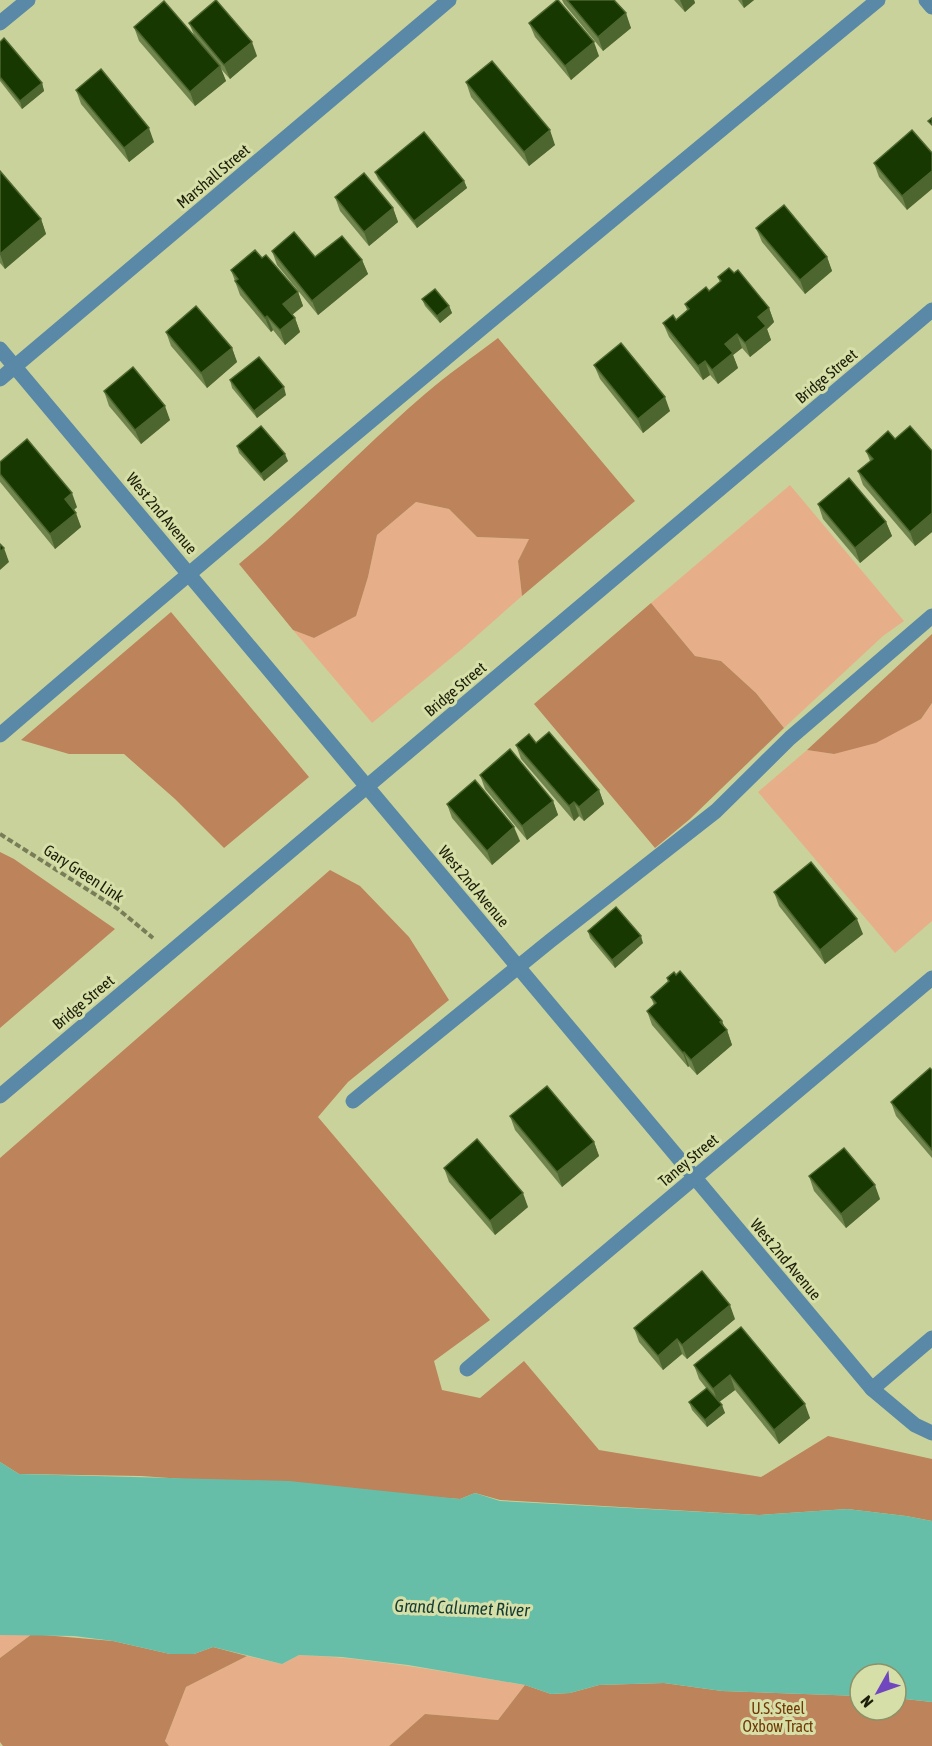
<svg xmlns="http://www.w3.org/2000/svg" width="932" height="1746" font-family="'Asap Condensed',sans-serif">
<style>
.green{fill:#e6af8a}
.forest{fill:#bd835a}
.water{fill:#67bea8}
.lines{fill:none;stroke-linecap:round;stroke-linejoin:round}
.path{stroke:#787d57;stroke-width:4;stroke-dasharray:6 3;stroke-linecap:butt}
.minor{stroke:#5989a6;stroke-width:15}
.wall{fill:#70854e}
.shaded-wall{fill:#4d662f}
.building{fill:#173800;stroke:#4d662f;stroke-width:1.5}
.labels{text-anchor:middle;stroke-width:6;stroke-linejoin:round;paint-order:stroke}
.street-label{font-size:16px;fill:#1c1e09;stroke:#d7dfa8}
.park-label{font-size:16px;fill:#713906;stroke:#d7dfa8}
.water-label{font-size:18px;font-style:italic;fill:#143c33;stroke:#d7dfa8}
</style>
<rect width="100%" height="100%" fill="#cad29c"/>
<g class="green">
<polygon points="790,485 904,621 883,636 784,728 756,693 721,661 695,656 651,603"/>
<polygon points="416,502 449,509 477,537 529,539 518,561 522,596 462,649 372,723 293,630 314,638 355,616 368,577 377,535"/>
<polygon points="932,703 932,921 895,953 758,792 807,750 834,754 921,719"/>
<polygon points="32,1634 0,1658 0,1635"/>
<path d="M 299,1655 C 375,1658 449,1673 525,1685 L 498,1720 L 425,1714 L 389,1746 L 169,1746 L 165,1741 L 186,1687 L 247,1656 L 282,1664 Z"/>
</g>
<g class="forest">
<path d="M 498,338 L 635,501 L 522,596 L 518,561 L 529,539 L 477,537 L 449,509 L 416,502 L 377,535 L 368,577 L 356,616 L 314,638 L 293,630 L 239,564 C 304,510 361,449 425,394 C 448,374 473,357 498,338 Z"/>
<polygon points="651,603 695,656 721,661 756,693 784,728 690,819 655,848 534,704"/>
<polygon points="171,612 309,777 224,848 175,799 124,754 69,754 21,740"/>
<polygon points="932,634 932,703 921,719 876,743 834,754 807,750"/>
<polygon points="0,852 14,859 115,929 0,1028"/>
<polygon points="330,870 360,886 409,937 449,1000 348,1082 318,1117 490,1320 434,1361 442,1390 480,1398 524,1361 599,1450 761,1477 828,1436 932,1459 932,1521 906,1516 847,1509 759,1515 500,1500 475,1493 460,1499 141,1476 19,1474 0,1462 0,1158"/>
<polygon points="32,1634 113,1641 170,1654 194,1654 213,1647 247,1656 186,1687 165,1741 169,1746 3,1746 0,1742 0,1658"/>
<polygon points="664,1683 722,1691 860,1696 860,1710 896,1710 896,1698 932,1702 932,1746 389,1746 425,1714 498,1720 525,1685 551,1694 570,1693 599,1685"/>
</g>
<polygon class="water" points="0,1462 19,1474 289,1481 460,1499 475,1493 500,1501 759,1515 847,1509 906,1516 932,1521 932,1702 896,1698 896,1674 860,1674 860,1696 722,1691 664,1683 599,1685 570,1693 551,1694 525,1685 408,1665 342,1657 299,1655 282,1664 213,1647 194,1654 170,1654 113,1641 74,1636 0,1635"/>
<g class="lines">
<polyline class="path" points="0,834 118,909 153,938"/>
<g class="minor">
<polyline points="926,0 932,7"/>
<polyline points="0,23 28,0"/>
<polyline points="0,349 872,1389 915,1425 932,1433"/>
<polyline points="0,379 449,0"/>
<path d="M 0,735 C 290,486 584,243 878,0"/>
<polyline points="0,1096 932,310"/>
<polyline points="353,1101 550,941 716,811 790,738 932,616"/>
<polyline points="467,1369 932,978"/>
<polyline points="872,1389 932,1338"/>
</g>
</g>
<g class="wall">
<polygon points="562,0 614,0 631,28 603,51 564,4"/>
<polygon points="674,0 694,0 695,3 685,12"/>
<polygon points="738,0 754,0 744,8"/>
<polygon points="189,23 257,56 230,79 221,69 226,81 195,106 139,41 134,27 194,35"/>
<polygon points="529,23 599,56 571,80 535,37"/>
<polygon points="0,42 42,83 44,91 22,109 0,81"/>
<polygon points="466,82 555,145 529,166 471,97"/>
<polygon points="76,90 154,142 129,162 81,104"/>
<polygon points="912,130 907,210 879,177 874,163"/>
<polygon points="0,171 41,219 46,234 5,269 0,263"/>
<polygon points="375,172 464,181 467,188 417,228 378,179"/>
<polygon points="335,197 393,208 398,222 369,246 340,211"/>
<polygon points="756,228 827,257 832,271 805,294 762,242"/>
<polygon points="272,251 315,257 362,260 368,274 318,315 277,265"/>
<polygon points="262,258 298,292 303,306 292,315 295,318 300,332 285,345 273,330 271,332 240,295 231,270"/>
<polygon points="734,273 769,308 774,322 767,329 771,340 750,357 742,348 733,355 738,368 718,384 710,375 703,380 669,337 663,323 676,320 687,310 685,304 709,291 720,282 718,277"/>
<polygon points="422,299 449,306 452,313 440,323 425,306"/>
<polygon points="166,332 232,348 237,362 207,388 171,346"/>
<polygon points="594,365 670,411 643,433 600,379"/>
<polygon points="230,380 286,395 257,418 232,388"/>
<polygon points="104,391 170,420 141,444 109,406"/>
<polygon points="895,439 932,451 932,532 915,546 863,485 858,471 870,461 866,451"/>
<polygon points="237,446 288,461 264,481 239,453"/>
<polygon points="0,462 77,507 74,510 81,527 55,549 0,482"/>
<polygon points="818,504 886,522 892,536 860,563 823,519"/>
<polygon points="536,743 599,790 604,804 584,821 579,816 574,821 521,759 516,745"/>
<polygon points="480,775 553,801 558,815 527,840 485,789"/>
<polygon points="447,804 520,841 492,865 452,818"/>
<polygon points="774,892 863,934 825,964 779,906"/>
<polygon points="588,931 643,943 615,968 590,938"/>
<polygon points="667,978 722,1021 724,1027 727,1030 732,1045 697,1075 689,1066 688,1067 652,1025 647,1011 654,1005 651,997 668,982"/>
<polygon points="932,1070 932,1158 896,1116 891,1102"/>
<polygon points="510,1116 594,1142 599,1156 562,1187 515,1130"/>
<polygon points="444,1168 528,1207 495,1235 449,1182"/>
<polygon points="809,1176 880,1199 846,1228 814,1191"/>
<polygon points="735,1319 687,1359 682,1354 663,1370 639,1342 634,1328"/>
<polygon points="741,1327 810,1418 779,1444 735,1390 719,1402 725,1413 707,1427 692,1410 689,1402 706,1388 699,1379 694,1365"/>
</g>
<g class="shaded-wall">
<polygon points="680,0 694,0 695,3 685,12"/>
<polygon points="742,0 754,0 744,8"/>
<polygon points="626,13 631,28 603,51 598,37"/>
<polygon points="252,42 257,56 230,79 224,65"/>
<polygon points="594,42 599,56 571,80 565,66"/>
<polygon points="220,66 226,81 195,106 190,92"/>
<polygon points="42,83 44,91 22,109 20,101"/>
<polygon points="149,128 154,142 129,162 124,148"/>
<polygon points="550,130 555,145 529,166 524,152"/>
<polygon points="932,171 932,189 907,210 902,196"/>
<polygon points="464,181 467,188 417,228 414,221"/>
<polygon points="393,208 398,222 369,246 364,232"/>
<polygon points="41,219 46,234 5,269 0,254"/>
<polygon points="827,257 832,271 805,294 800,280"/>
<polygon points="362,260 368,274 318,315 312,301"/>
<polygon points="298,292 303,306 288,318 283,304"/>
<polygon points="449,306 452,313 440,323 437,316"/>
<polygon points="769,308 774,322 767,329 771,340 750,357 745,343 758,317"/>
<polygon points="267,316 273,330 271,332 265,318"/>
<polygon points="295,318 300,332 285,345 280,330"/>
<polygon points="737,334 742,348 733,355 738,368 718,384 712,370 725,344"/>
<polygon points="232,348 237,362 207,388 201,373"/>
<polygon points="705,361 710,375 703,380 698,366"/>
<polygon points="284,387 286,395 257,418 254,411"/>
<polygon points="665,397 670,411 643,433 638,419"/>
<polygon points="165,406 170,420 141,444 135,430"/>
<polygon points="285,454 288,461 264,481 261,474"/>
<polygon points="72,493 77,507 70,513 65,499"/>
<polygon points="76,513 81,527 55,549 50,534"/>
<polygon points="932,513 932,532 915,546 910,532"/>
<polygon points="886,522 892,536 860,563 855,548"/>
<polygon points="4,548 9,562 0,570 0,552"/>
<polygon points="599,790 604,804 584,821 579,807"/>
<polygon points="553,801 558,815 527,840 522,826"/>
<polygon points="574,802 579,816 574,821 569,806"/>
<polygon points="514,827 520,841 492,865 487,851"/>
<polygon points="857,919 863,934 825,964 820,950"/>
<polygon points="641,936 643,943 615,968 612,960"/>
<polygon points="722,1021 726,1031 727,1030 732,1045 697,1075 691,1060"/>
<polygon points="684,1052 689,1066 688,1067 683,1053"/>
<polygon points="594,1142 599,1156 562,1187 557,1172"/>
<polygon points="875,1185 880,1199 846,1228 841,1214"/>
<polygon points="523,1193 528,1207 495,1235 490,1221"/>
<polygon points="730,1305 735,1319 687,1359 682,1345"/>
<polygon points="677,1339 682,1354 663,1370 658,1356"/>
<polygon points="730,1375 735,1390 718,1403 713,1389"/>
<polygon points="805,1404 810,1418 779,1444 774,1430"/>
<polygon points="722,1405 725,1413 707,1427 705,1420"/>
</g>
<g class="building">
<polygon points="216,0 252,42 224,65 189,23"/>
<polygon points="557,0 558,0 594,42 565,66 529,23"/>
<polygon points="567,0 614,0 626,13 598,37"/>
<polygon points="164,1 220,66 190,92 134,27"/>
<polygon points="4,38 42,83 20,101 0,77 0,42"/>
<polygon points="492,61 550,130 524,152 466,82"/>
<polygon points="101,69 149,128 124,148 76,90"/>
<polygon points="932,118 932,125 928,121"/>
<polygon points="912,130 932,153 932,171 902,196 874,163"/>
<polygon points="424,132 464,181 414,221 375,172"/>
<polygon points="0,171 41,219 0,254"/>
<polygon points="364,173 393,208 364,232 335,197"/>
<polygon points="784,205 827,257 800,280 756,228"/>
<polygon points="294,232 315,257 342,236 362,260 312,301 272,251"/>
<polygon points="255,250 262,258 266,255 298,292 283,304 295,318 280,330 267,316 265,318 235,281 238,279 231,270"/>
<polygon points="729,268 734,273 738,270 769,308 758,317 766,326 745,343 737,334 725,344 733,353 712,370 705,361 698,366 663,323 673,315 676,320 689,309 685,304 706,287 709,291 721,281 718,277"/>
<polygon points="435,289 449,306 437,316 422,299"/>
<polygon points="196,306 232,348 201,373 166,332"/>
<polygon points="621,343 665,397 638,419 594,365"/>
<polygon points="259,357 284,387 254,411 230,380"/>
<polygon points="133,367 165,406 135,430 104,391"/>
<polygon points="261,426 285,454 261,474 237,446"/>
<polygon points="910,426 932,451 932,513 910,532 858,471 873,459 866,451 888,431 895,439"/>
<polygon points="27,439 72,493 65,499 76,513 50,534 0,474 0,462"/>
<polygon points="849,478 886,522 855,548 818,504"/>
<polygon points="0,544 4,548 0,552"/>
<polygon points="549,732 599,790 579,807 574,802 569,806 516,745 529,734 536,743"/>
<polygon points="510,749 553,801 522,826 480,775"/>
<polygon points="475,780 514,827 487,851 447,804"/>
<polygon points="811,862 857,919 820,950 774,892"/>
<polygon points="616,907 641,936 612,960 588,931"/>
<polygon points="680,971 722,1021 720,1022 727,1030 691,1060 684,1052 683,1053 647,1011 656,1003 651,997 669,981 667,978 674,972 676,975"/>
<polygon points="930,1068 932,1070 932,1150 891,1102"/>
<polygon points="547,1086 594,1142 557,1172 510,1116"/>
<polygon points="477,1139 523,1193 490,1221 444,1168"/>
<polygon points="844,1148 875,1185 841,1214 809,1176"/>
<polygon points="702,1271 730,1305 682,1345 677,1339 658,1356 634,1328"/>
<polygon points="741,1327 805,1404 774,1430 730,1375 713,1389 694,1365"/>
<polygon points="707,1388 722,1405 705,1420 689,1402"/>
</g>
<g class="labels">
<g class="street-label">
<text transform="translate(213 176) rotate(-40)" y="6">Marshall Street</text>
<text transform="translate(826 376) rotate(-40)" y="6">Bridge Street</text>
<text transform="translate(162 513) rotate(50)" y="6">West 2nd Avenue</text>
<text transform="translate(455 689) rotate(-40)" y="6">Bridge Street</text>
<text transform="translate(84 873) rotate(33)" y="6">Gary Green Link</text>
<text transform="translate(474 886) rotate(50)" y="6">West 2nd Avenue</text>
<text transform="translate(83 1002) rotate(-40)" y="6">Bridge Street</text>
<text transform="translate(688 1160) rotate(-40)" y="6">Taney Street</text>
<text transform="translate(786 1259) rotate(50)" y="6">West 2nd Avenue</text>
</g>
<g class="park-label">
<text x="778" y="1714">U.S. Steel<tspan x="778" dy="18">Oxbow Tract</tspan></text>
</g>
<g class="water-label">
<text transform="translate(462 1608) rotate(2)" y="6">Grand Calumet River</text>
</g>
</g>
<g transform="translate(878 1692) rotate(230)"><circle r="28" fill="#d7dfa8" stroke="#8c9268" stroke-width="1.5"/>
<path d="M0-4.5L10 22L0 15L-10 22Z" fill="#7147bf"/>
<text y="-9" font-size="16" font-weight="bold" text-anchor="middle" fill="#1c1e09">N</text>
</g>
</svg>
